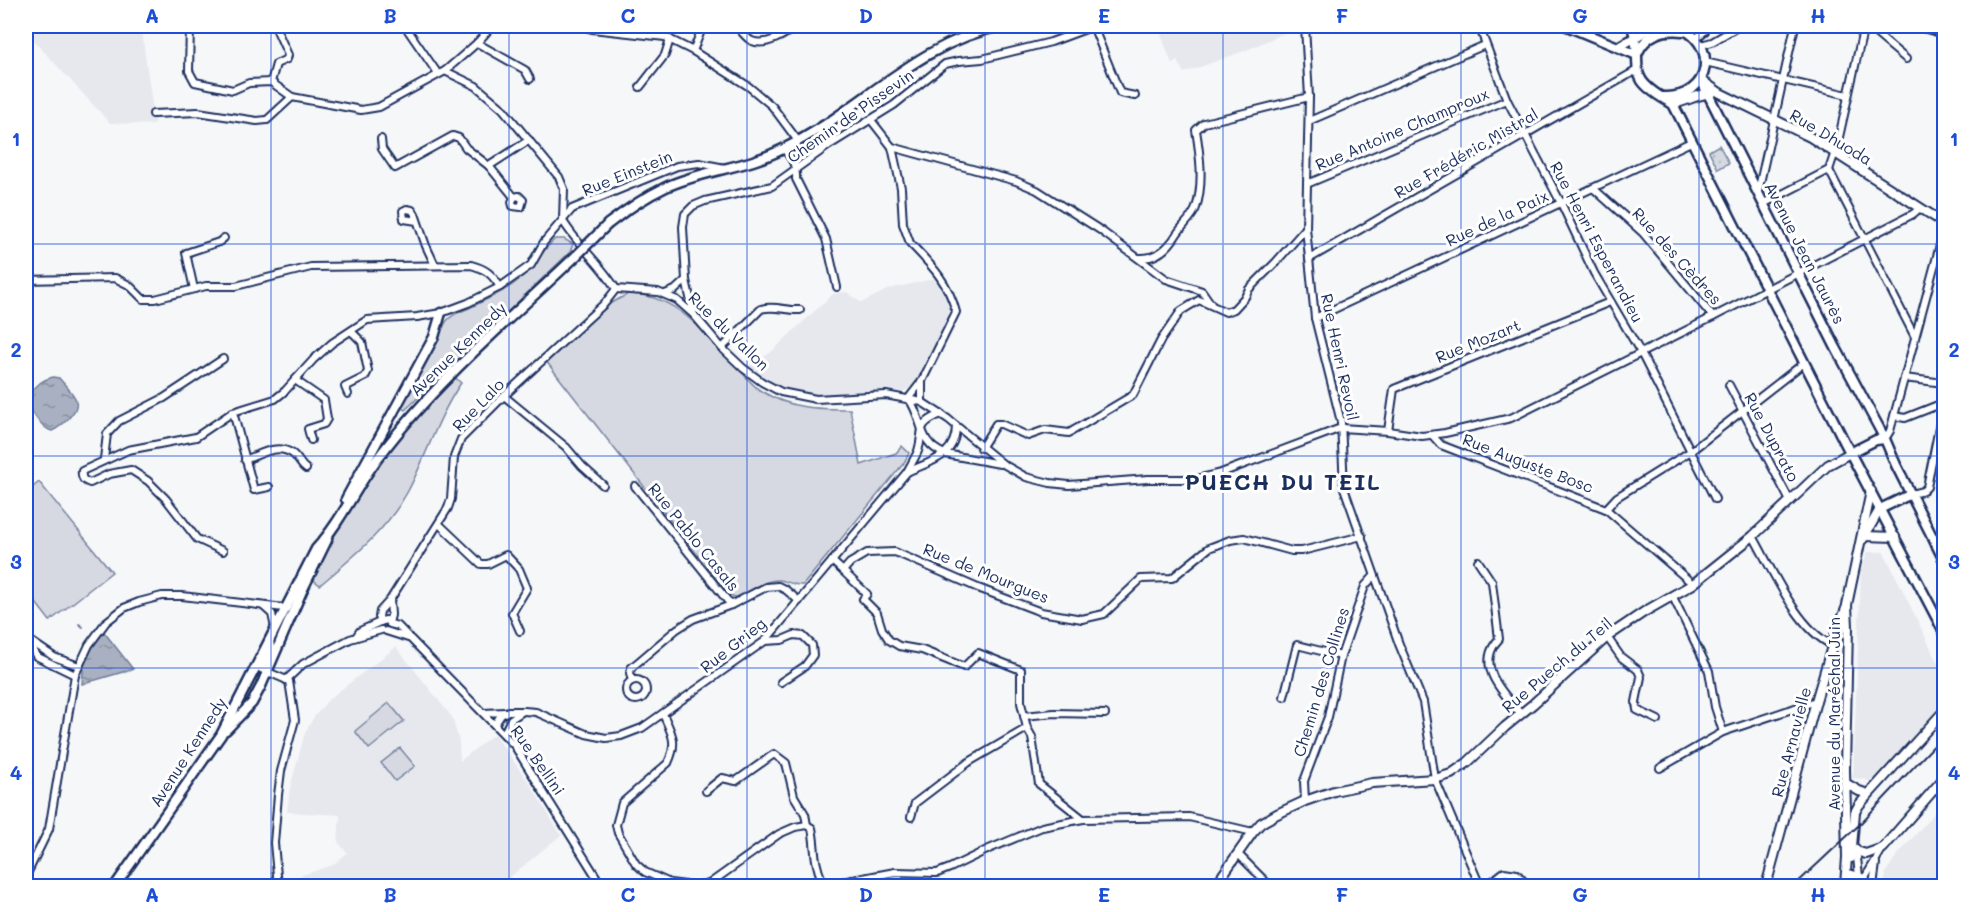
<svg xmlns="http://www.w3.org/2000/svg" width="1970" height="912" font-family="Mali,sans-serif">
<style>
.built{fill:#e6e8ee}
.green{fill:#d6d9e2;stroke:#7884a0;stroke-width:1.5}
.park{fill:url(#park-dots);stroke:#7884a0;stroke-width:1.5}
.water{fill:url(#water-ripples);stroke:#707c99;stroke-width:1.5}
.lines{fill:none;stroke-linecap:round;stroke-linejoin:round}
.stream{stroke:#707c99;stroke-width:2}
.minor-casing{stroke:#1b2f5e;stroke-width:10}
.tertiary-casing{stroke:#1b2f5e;stroke-width:12}
.secondary-casing{stroke:#1b2f5e;stroke-width:13}
.minor{stroke:#fff;stroke-width:6}
.tertiary{stroke:#fff;stroke-width:8}
.secondary{stroke:#fff;stroke-width:8}
.rail{stroke:#1b2f5e;stroke-width:2}
.secondary-bridge-casing{stroke:#1b2f5e;stroke-width:13;stroke-linecap:butt}
.secondary-bridge{stroke:#fff;stroke-width:8}
.grid{fill:none;stroke:#1d4ed8;stroke-width:1.5;stroke-opacity:0.55}
.labels{text-anchor:middle;stroke-width:6;stroke-linejoin:round;paint-order:stroke}
.street-label{font-size:16px;fill:#1b2f5e;stroke:#fff}
.district-label{font-size:22px;font-weight:bold;letter-spacing:1.5px;fill:#1b2f5e;stroke:#fff}
.neatline{fill:none;stroke:#1d4ed8;stroke-width:2}
.grid-label{font-size:20px;text-anchor:middle;font-weight:bold;fill:#1d4ed8}
</style>
<defs>
<pattern id="park-dots" width="8" height="8" patternUnits="userSpaceOnUse" patternTransform="scale(1.5)"><rect width="8" height="8" fill="#d6d9e2"/><path d="M2 2h.1M6 6h.1" fill="none" stroke="#b7bbc4" stroke-width="1.8" stroke-linecap="round"/></pattern>
<pattern id="water-ripples" width="26" height="14" patternUnits="userSpaceOnUse" patternTransform="scale(1.5)"><rect width="26" height="14" fill="#a9b0c1"/><path d="M2 4q2-2 4 0t4 0M15 11q2-2 4 0t4 0" fill="none" stroke="#8990a0"/></pattern>
</defs>
<rect width="100%" height="100%" fill="#f6f7f9"/>
<filter id="ink" filterUnits="userSpaceOnUse"><feTurbulence type="fractalNoise" baseFrequency=".0167" numOctaves="2"/><feDisplacementMap in="SourceGraphic" scale="12" xChannelSelector="R" yChannelSelector="G"/><feConvolveMatrix kernelMatrix="1 2 1 2 8 2 1 2 1" color-interpolation-filters="sRGB"/></filter>
<g filter="url(#ink)">
<g class="built">
<polygon points="32,26 141,26 155,125 110,123 34,41"/>
<polygon points="1158,26 1294,26 1295,28 1247,50 1184,73 1177,61 1172,64"/>
<polygon points="937,278 946,295 950,313 917,381 912,387 902,392 882,390 816,395 797,393 779,387 764,379 748,366 770,353 833,294 847,292 860,302 863,302 889,289"/>
<polygon points="1867,552 1884,552 1944,675 1944,702 1876,778 1873,780 1867,781 1866,779 1853,778 1861,571"/>
<polygon points="396,647 452,717 459,742 460,761 494,734 530,784 561,835 499,886 290,886 290,879 333,865 347,853 338,842 340,815 287,812 290,788 305,733 314,717 329,699"/>
<polygon points="1944,802 1944,886 1882,886 1885,881 1886,872 1895,858"/>
</g>
<g class="green">
<path d="M 555,239 L 564,239 L 573,244 L 570,252 L 405,410 L 401,407 L 446,322 C 453,313 459,313 469,308 C 484,301 502,293 515,283 C 533,270 540,253 555,239 Z"/>
<path d="M 628,294 C 679,294 705,335 738,368 C 745,376 753,386 761,391 C 791,409 817,409 850,409 L 861,465 L 896,453 L 902,446 L 909,453 L 904,463 L 803,585 C 794,586 788,581 779,580 C 765,579 749,592 737,598 L 728,594 L 546,361 L 611,303 Z"/>
<path d="M 456,378 L 461,383 C 438,416 427,455 408,491 C 387,530 353,557 320,585 L 312,579 C 323,557 333,534 346,513 C 377,461 413,420 456,378 Z"/>
<polygon points="39,482 112,572 50,621 26,590 26,493"/>
<polygon points="389,703 404,721 369,749 355,731"/>
<polygon points="400,748 415,766 395,781 381,763"/>
</g>
<polygon class="park" points="1719,145 1729,163 1718,169 1709,151"/>
<g class="water">
<path d="M 53,377 L 59,378 C 72,394 86,401 68,419 C 63,424 59,428 52,431 C 45,429 42,424 37,419 C 22,401 33,382 53,377 Z"/>
<path d="M 104,632 L 133,669 L 82,684 C 83,661 87,649 104,632 Z"/>
</g>
<g class="lines">
<polyline class="stream" points="79,624 83,627"/>
<g class="minor-casing">
<g id="minor">
<polyline points="190,26 189,71 195,82 233,90 249,83 271,82 292,97 361,110 379,107 445,71 477,43 492,26"/>
<polyline points="405,26 438,74"/>
<polyline points="581,26 592,29 665,37 693,51 748,86 772,106 798,141"/>
<path d="M 735,26 C 742,30 745,38 752,41 C 766,47 786,34 796,26"/>
<polyline points="1093,26 1120,93 1135,96"/>
<polyline points="1305,26 1309,97 1306,228 1315,318 1341,422 1344,488 1399,644 1423,702 1435,779 1480,886"/>
<polyline points="1479,26 1507,100 1561,203 1594,273 1641,353 1715,499"/>
<polyline points="1867,26 1906,59"/>
<polyline points="1915,26 1944,34"/>
<polyline points="1696,38 1705,31 1706,26"/>
<polyline points="477,43 525,70 530,79"/>
<polyline points="1701,45 1712,42 1739,26"/>
<polyline points="693,51 703,26"/>
<polyline points="1705,62 1848,95"/>
<polyline points="445,71 476,86 503,109 559,177 564,189 563,220"/>
<polyline points="271,82 276,64 287,59 288,55 275,26"/>
<polyline points="640,87 665,55 670,39"/>
<polyline points="1944,89 1944,87"/>
<polyline points="153,114 198,112 257,121 267,120 292,97"/>
<path d="M 871,120 L 892,147 L 901,188 L 903,224 L 910,243 C 931,265 948,281 956,312 L 922,381 L 908,399"/>
<polyline points="1309,121 1485,45"/>
<polyline points="381,139 382,149 395,168 453,136 459,138 466,148 489,166 529,140"/>
<polyline points="892,147 1016,181 1037,190 1100,230 1166,279 1202,291 1211,304"/>
<path d="M 784,149 C 792,159 797,166 796,179 L 826,239 L 837,287"/>
<polyline points="489,166 514,197 512,202 513,206 521,207 523,200 519,196 514,197"/>
<polyline points="1829,170 1915,337"/>
<polyline points="1307,184 1507,100"/>
<polyline points="1593,188 1643,233 1713,317"/>
<polyline points="1758,192 1795,26"/>
<polyline points="1763,204 1829,170 1837,146 1864,26"/>
<polyline points="417,221 404,219 403,211 407,209 412,210 415,214 426,246 435,265"/>
<path d="M 563,221 C 578,246 601,264 616,289"/>
<path d="M 1140,258 C 1157,259 1169,247 1177,234 C 1182,226 1193,217 1196,208 C 1204,183 1200,155 1196,130 L 1204,123 L 1309,97"/>
<polyline points="1309,259 1637,70"/>
<path d="M 26,280 L 115,278 L 129,285 L 143,299 L 155,299 L 206,286 L 236,286 L 311,267 L 471,265 C 486,269 492,274 500,287"/>
<polyline points="194,289 186,253 219,242 224,238"/>
<polyline points="616,289 658,292 677,300 694,315 722,348 743,368 762,382 781,392 816,399 886,395 922,402 948,419 1003,464 1026,477 1050,483 1069,485 1148,479 1196,479 1221,473 1341,428 1388,431 1422,436 1445,433 1511,418 1713,317 1913,214 1920,208"/>
<polyline points="665,294 675,290 686,280"/>
<polyline points="694,315 686,280 683,227 685,214 693,206 705,201 772,186 828,146 894,105 945,64 959,61 982,59 1051,42 1094,26"/>
<polyline points="1315,318 1691,142"/>
<path d="M 722,348 L 761,309 C 774,305 787,311 800,310"/>
<polyline points="1904,378 1944,383"/>
<polyline points="295,380 324,400 327,419 324,424 308,429 311,440"/>
<polyline points="922,382 922,402"/>
<polyline points="1729,385 1790,501"/>
<polyline points="348,394 345,387 365,377 368,371 362,342 351,331"/>
<polyline points="504,396 566,447 582,466 603,485"/>
<path d="M 909,399 C 924,420 917,443 945,454 L 1000,464"/>
<polyline points="233,412 254,490 269,487"/>
<polyline points="1894,416 1905,418 1938,405 1944,405"/>
<polyline points="1388,431 1394,389 1610,302"/>
<polyline points="1432,435 1441,445 1606,509 1693,584"/>
<polyline points="1885,439 1890,431 1944,230"/>
<polyline points="981,448 996,424 1001,424 1028,436 1045,430 1069,433 1133,395 1161,340 1181,311 1199,300 1226,312 1234,309 1245,297 1249,289 1276,262 1306,228"/>
<polyline points="104,459 107,434 119,421 164,398 223,359"/>
<path d="M 245,460 C 261,454 277,443 293,454 C 299,459 300,465 306,469"/>
<path d="M 907,472 C 931,461 956,457 956,426"/>
<polyline points="635,486 731,605"/>
<polyline points="1911,494 1923,491 1927,487 1944,403"/>
<polyline points="1606,509 1617,497 1691,451 1804,363"/>
<polyline points="439,524 481,564 488,564 506,555 519,569 527,588 512,613 520,631"/>
<path d="M 1753,536 C 1772,569 1797,629 1832,645"/>
<path d="M 223,551 L 197,539 L 166,499 L 148,481 L 131,470 L 109,474 L 90,483 C 83,481 81,478 82,471 L 128,450 L 196,437 L 233,412 L 275,399 L 285,391 L 314,359 L 332,343 L 367,320 L 417,317 L 441,313 L 468,303 L 500,287 L 531,265 L 544,242 L 572,209 L 677,166 L 699,163 L 725,168"/>
<polyline points="832,561 843,571 850,563 867,553 895,552 978,588 1041,612 1082,619 1104,614 1141,579 1172,578 1209,548 1230,540 1244,538 1292,551 1302,551 1362,536"/>
<path d="M 1478,561 L 1492,582 L 1499,639 C 1474,665 1503,693 1521,714"/>
<polyline points="843,571 867,594 863,599 877,613 882,629 889,640 899,646 922,650 964,667 978,653 1021,670 1021,703 1027,728 1032,737 1039,784 1083,819"/>
<polyline points="1673,597 1709,671 1715,707 1723,732"/>
<polyline points="263,606 272,614 275,628"/>
<polyline points="381,622 379,617 380,611 390,600 448,508 451,499 454,457 461,439 506,394 605,303 616,289"/>
<polyline points="389,623 391,615 390,600"/>
<polyline points="386,631 408,638"/>
<polyline points="356,637 360,631 382,621 386,620 390,624 398,626 514,745 602,886"/>
<polyline points="1607,637 1621,657 1638,670 1641,677 1636,702 1637,710 1658,720"/>
<polyline points="28,639 36,656 75,675"/>
<polyline points="29,640 54,657 79,666"/>
<polyline points="270,640 271,648 261,669 289,681 295,720 281,771 278,795 274,843 278,886"/>
<polyline points="765,641 782,640 794,635 803,636 812,645 813,655 805,666 781,682"/>
<polyline points="286,680 303,664 350,639 381,630"/>
<circle cx="636" cy="690" r="10"/>
<polyline points="632,681 630,673 631,668 677,629 693,619 731,605 766,587 778,586 786,590 799,601"/>
<polyline points="1284,697 1297,645 1341,656"/>
<polyline points="484,713 505,712"/>
<path d="M 663,714 C 672,734 678,742 668,763 L 622,803 L 616,825 L 618,833 L 636,864 L 645,872 L 670,883 L 694,886"/>
<polyline points="1024,716 1054,713 1105,714"/>
<path d="M 495,724 L 501,715 L 508,711 L 524,711 L 536,712 L 586,734 L 606,738 L 621,736 L 642,728 L 765,641 L 907,472 C 910,466 915,458 918,451 C 925,430 914,426 941,414"/>
<polyline points="504,733 511,719 523,711"/>
<polyline points="1660,768 1723,732 1816,701"/>
<path d="M 706,791 L 722,778 L 736,781 L 774,754 L 786,763 L 794,796 L 805,814 L 807,825 L 812,828 C 816,848 813,860 822,880 L 831,884 L 895,872 L 937,873 L 950,868 L 989,849 L 1042,827 L 1083,819 L 1189,817 L 1253,832"/>
<polyline points="1305,801 1304,781 1328,717 1341,656 1365,586 1374,576"/>
<polyline points="911,817 915,803 969,762 1027,728"/>
<polyline points="1856,848 1860,886"/>
<polyline points="1238,854 1270,886"/>
<polyline points="26,876 49,829 75,675 89,645 106,622 124,608 139,602 162,596 182,596 284,608"/>
<polyline points="1863,881 1883,848"/>
<polyline points="700,886 709,884 779,834 795,827 807,825"/>
<polyline points="1486,886 1504,872 1517,874 1528,886"/>
<polyline points="1873,886 1876,863"/>
</g>
</g>
<g class="tertiary-casing">
<g id="tertiary">
<polyline points="1701,80 1720,93 1810,137 1944,223"/>
<path d="M 1673,104 C 1687,101 1698,94 1712,93"/>
<polyline points="1864,536 1895,537"/>
<polyline points="1863,539 1880,509"/>
<polyline points="1845,783 1859,791 1868,794"/>
<polyline points="1856,851 1866,854 1883,848 1944,778"/>
<polyline points="1851,858 1855,812 1859,805 1944,711"/>
<polyline points="1846,873 1865,879 1866,886"/>
<polyline points="1215,886 1253,832 1261,823 1277,814 1305,801 1334,791 1372,783 1435,779 1451,774 1467,763 1505,727 1533,704 1607,637 1644,612 1693,584 1753,536 1828,465 1850,453"/>
<polyline points="1766,886 1816,701 1835,636 1847,606"/>
<polyline points="1845,886 1847,857 1845,769 1848,627 1847,605 1871,491"/>
</g>
</g>
<g class="secondary-casing">
<g id="secondary">
<polyline points="1567,26 1637,55"/>
<path d="M 1632,26 C 1646,70 1620,75 1673,104 L 1845,443 L 1944,632"/>
<polyline points="1620,46 1653,27 1662,26"/>
<path d="M 1637,54 C 1646,34 1662,29 1682,31"/>
<polyline points="1701,80 1836,348 1885,439 1896,465 1944,560"/>
<path d="M 1662,97 C 1713,100 1721,39 1674,26"/>
<path d="M 608,224 C 626,210 645,197 666,187 C 703,170 746,168 783,149 C 859,112 916,43 1001,26"/>
<polyline points="1850,453 1876,440 1885,439"/>
<polyline points="346,499 434,337 441,313"/>
<polyline points="1880,509 1911,494"/>
<polyline points="226,730 252,703 261,686 302,591 327,540"/>
<path d="M 115,886 L 221,735 L 316,549 C 342,521 357,484 381,454 C 437,380 510,319 577,255"/>
</g>
</g>
<use href="#minor" class="minor"/>
<use href="#tertiary" class="tertiary"/>
<use href="#secondary" class="secondary"/>
<polyline class="rail" points="1794,886 1858,826 1944,735"/>
<g class="secondary-bridge-casing">
<polyline id="secondary-bridge" points="577,255 608,224"/>
</g>
<use href="#secondary-bridge" class="secondary-bridge"/>
</g>
</g>
<path class="grid" d="M 271,26 L 271,886M 509,26 L 509,886M 747,26 L 747,886M 985,26 L 985,886M 1223,26 L 1223,886M 1461,26 L 1461,886M 1699,26 L 1699,886M 26,244 L 1944,244M 26,456 L 1944,456M 26,668 L 1944,668"/>
<g class="labels">
<g class="street-label">
<text transform="translate(850 116) rotate(-35)" y="6">Chemin de Pissevin</text>
<text transform="translate(1402 129) rotate(-23)" y="6">Rue Antoine Champroux</text>
<text transform="translate(1831 137) rotate(31)" y="6">Rue Dhuoda</text>
<text transform="translate(1466 153) rotate(-30)" y="6">Rue Frédéric Mistral</text>
<text transform="translate(627 173) rotate(-22)" y="6">Rue Einstein</text>
<text transform="translate(1497 218) rotate(-25)" y="6">Rue de la Paix</text>
<text transform="translate(1597 242) rotate(62)" y="6">Rue Henri Esperandieu</text>
<text transform="translate(1805 253) rotate(63)" y="6">Avenue Jean Jaurès</text>
<text transform="translate(1677 256) rotate(48)" y="6">Rue des Cèdres</text>
<text transform="translate(729 331) rotate(44)" y="6">Rue du Vallon</text>
<text transform="translate(1478 341) rotate(-22)" y="6">Rue Mozart</text>
<text transform="translate(458 349) rotate(-44)" y="6">Avenue Kennedy</text>
<text transform="translate(1340 357) rotate(78)" y="6">Rue Henri Revoil</text>
<text transform="translate(478 405) rotate(-46)" y="6">Rue Lalo</text>
<text transform="translate(1772 437) rotate(62)" y="6">Rue Duprato</text>
<text transform="translate(1528 463) rotate(21)" y="6">Rue Auguste Bosc</text>
<text transform="translate(694 537) rotate(51)" y="6">Rue Pablo Casals</text>
<text transform="translate(986 573) rotate(22)" y="6">Rue de Mourgues</text>
<text transform="translate(733 645) rotate(-38)" y="6">Rue Grieg</text>
<text transform="translate(1557 665) rotate(-40)" y="6">Rue Puech du Teil</text>
<text transform="translate(1321 682) rotate(-73)" y="6">Chemin des Collines</text>
<text transform="translate(1834 714) rotate(-90)" y="6">Avenue du Maréchal Juin</text>
<text transform="translate(1791 742) rotate(-75)" y="6">Rue Arnavielle</text>
<text transform="translate(188 752) rotate(-57)" y="6">Avenue Kennedy</text>
<text transform="translate(538 760) rotate(55)" y="6">Rue Bellini</text>
</g>
<g class="district-label">
<text x="1283" y="490">PUECH DU TEIL</text>
</g>
</g>
<rect width="1970" height="912" fill="none" stroke="#fff" stroke-width="66"/>
<rect x="33" y="33" width="1904" height="846" class="neatline"/>
<g class="grid-label">
<text x="152" y="23">A</text>
<text x="390" y="23">B</text>
<text x="628" y="23">C</text>
<text x="866" y="23">D</text>
<text x="1104" y="23">E</text>
<text x="1342" y="23">F</text>
<text x="1580" y="23">G</text>
<text x="1818" y="23">H</text>
<text x="16" y="146">1</text>
<text x="1954" y="146">1</text>
<text x="16" y="357">2</text>
<text x="1954" y="357">2</text>
<text x="16" y="569">3</text>
<text x="1954" y="569">3</text>
<text x="16" y="780">4</text>
<text x="1954" y="780">4</text>
<text x="152" y="902">A</text>
<text x="390" y="902">B</text>
<text x="628" y="902">C</text>
<text x="866" y="902">D</text>
<text x="1104" y="902">E</text>
<text x="1342" y="902">F</text>
<text x="1580" y="902">G</text>
<text x="1818" y="902">H</text>
</g>
</svg>
